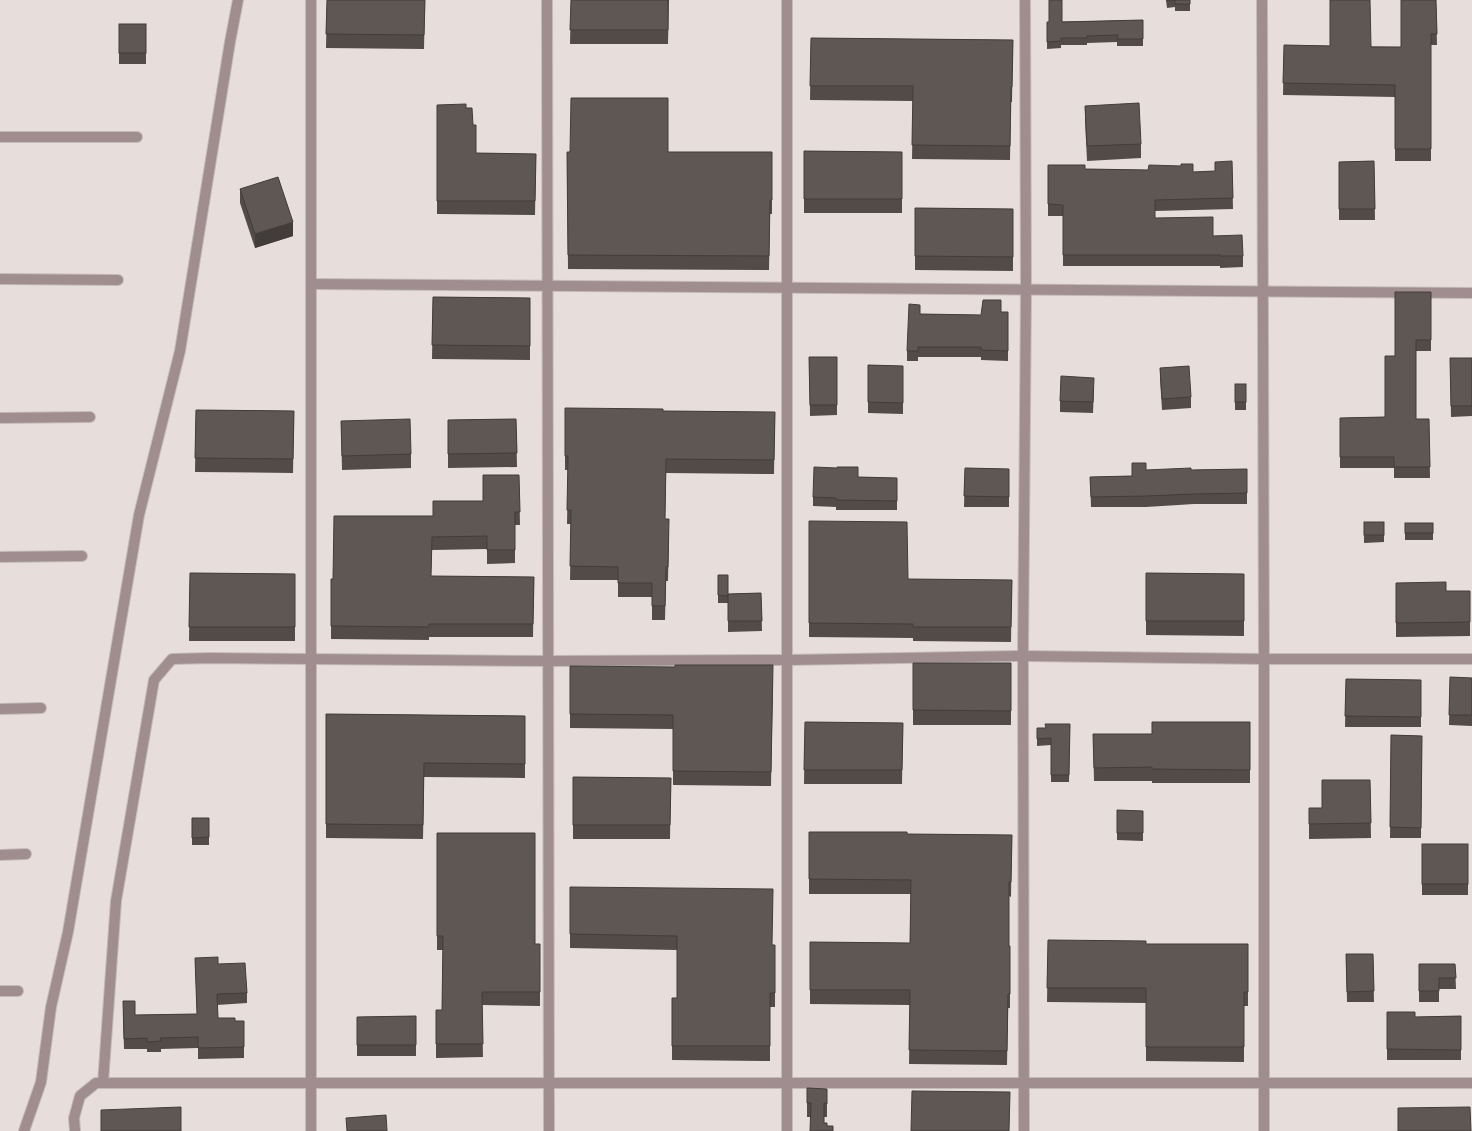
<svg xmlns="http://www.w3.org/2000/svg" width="1472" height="1131" font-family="Georgia,serif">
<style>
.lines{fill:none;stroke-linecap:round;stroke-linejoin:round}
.minor-casing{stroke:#c3bbb9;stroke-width:12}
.tertiary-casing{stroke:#c3bbb9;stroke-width:12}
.minor{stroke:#9f8d90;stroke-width:10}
.tertiary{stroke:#9f8d90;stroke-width:10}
.wall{fill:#524b48}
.shaded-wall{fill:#423d3b}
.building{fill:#5f5754;stroke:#423d3b}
</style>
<rect width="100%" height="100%" fill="#e7dedb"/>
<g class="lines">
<g class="minor-casing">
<g id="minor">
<polyline points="311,0 311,1131"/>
<polyline points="547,0 549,1131"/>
<polyline points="787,0 787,1131"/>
<polyline points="1262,0 1264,659 1264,1131"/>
<polyline points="0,137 137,137"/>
<polyline points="0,279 118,280"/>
<polyline points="311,284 1472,293"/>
<polyline points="0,418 90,417"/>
<polyline points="0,557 82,556"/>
<polyline points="0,709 41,708"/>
<polyline points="0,855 26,854"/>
<polyline points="0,991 18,991"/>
<polyline points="103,1083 116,901 154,680 172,659 210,658 549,661 787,660 1023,656 1264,659 1472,659"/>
<polyline points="75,1131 74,1118 80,1096 96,1083 1472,1083"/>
<polyline points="1024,1131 1023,656 1026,290 1025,0"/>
</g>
</g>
<g class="tertiary-casing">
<polyline id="tertiary" points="24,1131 41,1082 51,1007 68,932 139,515 180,351 230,42 238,0"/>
</g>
<use href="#minor" class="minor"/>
<use href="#tertiary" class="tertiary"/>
</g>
<g class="wall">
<polygon points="327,0 425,0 424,49 326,48"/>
<polygon points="571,0 669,0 668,44 570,44"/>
<polygon points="1166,0 1190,0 1190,11 1175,11 1175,7 1167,8"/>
<polygon points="1436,0 1437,45 1431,45 1431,161 1395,161 1395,97 1283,95 1284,45 1401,47"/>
<polygon points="1143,20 1143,46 1117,46 1117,42 1087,43 1087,45 1061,45 1061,48 1047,49 1047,22"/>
<rect x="119" y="24" width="27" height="40"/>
<polygon points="811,38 1013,40 1012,102 1011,102 1010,160 912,159 913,101 810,100"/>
<polygon points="437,105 466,108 473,125 476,153 536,154 535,215 437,214"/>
<polygon points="1085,106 1141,144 1141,158 1087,161 1085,120"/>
<polygon points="804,151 902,152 902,213 804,213"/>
<polygon points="567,152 772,152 772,214 770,214 769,270 568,269"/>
<polygon points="1232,161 1233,209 1155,211 1155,218 1213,236 1243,256 1243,267 1220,268 1220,266 1063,266 1063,216 1048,216 1048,165 1085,169 1148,170 1181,166 1193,172 1215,171"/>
<polygon points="1374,161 1375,220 1339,220 1339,162"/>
<polygon points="240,189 293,236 255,248 240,203"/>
<polygon points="915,208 1013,209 1013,271 915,270"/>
<polygon points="1431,292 1431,351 1416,351 1416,419 1429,419 1430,478 1394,478 1394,468 1340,468 1340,418 1385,417 1395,356"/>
<polygon points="433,297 530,298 530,360 432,359"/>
<polygon points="1001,312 1008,312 1008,361 981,360 981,357 918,357 918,361 907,361 907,351 920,314 981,315"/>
<polygon points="809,357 837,357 837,415 810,416"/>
<polygon points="1450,358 1472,358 1472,416 1451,417"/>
<polygon points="868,365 903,366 903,414 868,413"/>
<polygon points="1160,368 1191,397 1191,408 1162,410 1160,378"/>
<rect x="1235" y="384" width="11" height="26"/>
<polygon points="1094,389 1093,413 1060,412 1060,401"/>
<polygon points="565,408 663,411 775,412 774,474 666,473 665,519 669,533 668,581 666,581 665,620 652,620 652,597 618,597 618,580 570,580 571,524 567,524 568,470 565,470"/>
<polygon points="196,410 294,411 293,473 195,472"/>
<polygon points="516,419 517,467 448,468 448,420"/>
<polygon points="341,421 411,454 411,468 342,470"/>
<polygon points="965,468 1009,469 1009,507 964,507"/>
<polygon points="1247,469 1247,504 1194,504 1146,507 1091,507 1090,477 1132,476 1146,470 1191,470"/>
<polygon points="519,475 520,525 515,525 515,563 487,564 487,549 432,550 431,576 534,577 533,637 429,637 429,640 331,639 331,579 333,579 433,516 483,501"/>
<polygon points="858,477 897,478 897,510 836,510 836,507 813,506 813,497"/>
<polygon points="809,521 908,579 1012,580 1011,642 913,641 913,638 809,637"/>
<polygon points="1364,522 1384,522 1384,542 1364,543"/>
<rect x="1405" y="523" width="28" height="17"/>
<polygon points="190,573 295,574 295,641 189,641"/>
<polygon points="1146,573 1244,574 1244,636 1146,635"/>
<rect x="718" y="575" width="10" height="28"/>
<polygon points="1396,583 1446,591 1470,591 1470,636 1396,637"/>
<polygon points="761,593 762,631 728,632 728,594"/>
<rect x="913" y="663" width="98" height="62"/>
<polygon points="570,666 773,679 771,786 673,785 673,729 570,728"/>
<polygon points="1450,677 1472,678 1472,726 1449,725"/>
<polygon points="1346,679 1421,680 1421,727 1345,727"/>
<polygon points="326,714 525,716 525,778 424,777 423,839 326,838"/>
<polygon points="805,722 903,723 902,784 804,784"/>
<polygon points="1250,722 1250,783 1152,783 1152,781 1094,781 1093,734 1152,734"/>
<polygon points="1070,724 1069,782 1051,782 1051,745 1037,746 1037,728 1046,728"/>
<polygon points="1391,735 1422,736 1421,838 1390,838"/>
<polygon points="573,777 671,778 670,839 573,839"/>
<polygon points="1370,780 1371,838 1309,839 1309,808 1322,808"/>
<polygon points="1117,810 1143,811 1143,841 1117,840"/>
<rect x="192" y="818" width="17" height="27"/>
<polygon points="809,832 907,834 1012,835 1011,897 1009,896 1009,946 1010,946 1010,1008 1008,1008 1007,1065 909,1064 910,1005 810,1004 810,942 910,943 911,894 809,894"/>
<polygon points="437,833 535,944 540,944 540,1006 482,1005 483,1057 436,1058 436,1010 442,1010 443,950 437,950"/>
<rect x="1422" y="844" width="46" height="51"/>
<polygon points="570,887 772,945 775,945 775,1007 770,1007 770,1061 672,1060 672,998 677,998 677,950 570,948"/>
<polygon points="1048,940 1146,944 1248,944 1248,1006 1244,1006 1244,1062 1146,1061 1146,1003 1047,1002"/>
<polygon points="1346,954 1373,954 1374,1002 1347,1002"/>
<polygon points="195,958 218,964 247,993 247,1003 217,1005 218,1018 235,1021 244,1021 244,1058 198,1059 198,1048 161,1049 161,1052 147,1052 147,1049 124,1049 123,1012 135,1015 197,1014"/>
<polygon points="1419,964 1455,964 1456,989 1439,989 1439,1002 1419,1002"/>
<polygon points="1387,1012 1415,1017 1461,1016 1461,1060 1387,1060"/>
<polygon points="416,1016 416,1056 357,1056 357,1017"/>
<polygon points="807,1088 827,1089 827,1117 824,1117 824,1123 833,1131 810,1117 807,1117"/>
</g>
<polygon class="shaded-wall" points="293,222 293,236 255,248 255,234"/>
<g class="building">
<polygon points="327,0 425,0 424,35 326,34"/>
<polygon points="571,0 668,0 668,30 570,30"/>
<polygon points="1049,0 1062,0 1062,22 1143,20 1143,39 1117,39 1118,35 1087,36 1087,38 1061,38 1061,41 1047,42 1047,22 1049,22"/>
<polygon points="1166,0 1190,0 1190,4 1175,4 1175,0"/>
<polygon points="1330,0 1370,0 1371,47 1401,47 1401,0 1436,0 1437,34 1431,34 1431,149 1395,149 1395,85 1283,83 1284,45 1330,46"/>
<rect x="119" y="24" width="27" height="29"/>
<polygon points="811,38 1013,40 1012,87 1011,87 1010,146 912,145 913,86 810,86"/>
<polygon points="571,98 668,98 668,152 772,152 772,200 770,200 769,256 568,255 567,152 570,152"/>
<polygon points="1139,103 1141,144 1087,146 1085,106"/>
<polygon points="466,104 466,108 472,108 473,125 476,125 476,153 536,154 535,201 437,201 437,105"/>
<polygon points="804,151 902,152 902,199 804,199"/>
<polygon points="1232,161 1233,198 1155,200 1155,218 1213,217 1213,236 1242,235 1243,256 1220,256 1220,255 1063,255 1063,205 1048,204 1048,165 1085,165 1085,169 1148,170 1149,165 1181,166 1181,164 1193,164 1193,172 1215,171 1215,162"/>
<polygon points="1374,161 1375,209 1339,209 1339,162"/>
<polygon points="278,177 293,222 255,234 240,189"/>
<polygon points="915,208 1013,209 1013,257 915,256"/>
<polygon points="1395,292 1431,292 1431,340 1416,340 1416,419 1429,419 1430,467 1394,467 1394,457 1340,457 1340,418 1385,417 1385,356 1395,356"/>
<polygon points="433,297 530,298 530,346 432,345"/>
<polygon points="983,300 1001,300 1001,312 1008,312 1008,351 981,350 981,347 918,347 918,351 907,351 909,304 920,305 920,314 981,315"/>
<polygon points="809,357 837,357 837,405 810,405"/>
<polygon points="1450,358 1472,358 1472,406 1451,406"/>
<polygon points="868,365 903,366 903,403 868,402"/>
<polygon points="1189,366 1191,397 1162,399 1160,368"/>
<polygon points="1061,376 1094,378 1093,402 1060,401"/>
<rect x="1235" y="384" width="11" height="18"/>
<polygon points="565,408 663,409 663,411 775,412 774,460 666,459 665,519 669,519 668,567 666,567 665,606 652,606 652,583 618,583 618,567 570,566 571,510 567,510 568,456 565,456"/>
<polygon points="196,410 294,411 293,459 195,458"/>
<polygon points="410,419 411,454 342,456 341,421"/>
<polygon points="516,419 517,453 448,454 448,420"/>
<polygon points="1132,463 1146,463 1146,470 1191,468 1191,470 1247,469 1247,493 1194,494 1146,496 1091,497 1090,477 1132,476"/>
<polygon points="814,467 837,468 837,467 858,467 858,477 897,478 897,501 836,500 836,498 813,497"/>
<polygon points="965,468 1009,469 1009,497 964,496"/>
<polygon points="483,475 519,475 520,512 515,512 515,550 487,550 487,536 432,537 431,576 534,577 533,624 429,624 429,627 331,626 331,579 333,579 334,516 433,516 433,501 483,501"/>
<polygon points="809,521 907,522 908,579 1012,580 1011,627 913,627 913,624 809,623"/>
<rect x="1364" y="522" width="20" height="13"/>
<rect x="1405" y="523" width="28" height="10"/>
<polygon points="190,573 295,574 295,627 189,627"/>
<polygon points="1146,573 1244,574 1244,621 1146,621"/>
<polygon points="718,575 728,575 728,596 718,595"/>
<polygon points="1446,582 1446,591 1470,591 1470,622 1396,623 1396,583"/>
<polygon points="761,593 762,621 728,621 728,594"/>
<polygon points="913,663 1011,663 1011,711 913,710"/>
<polygon points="675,665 773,665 771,772 673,771 673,715 570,714 570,666 675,667"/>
<polygon points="1450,677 1472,678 1472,715 1449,715"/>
<polygon points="1346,679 1421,680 1421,717 1345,716"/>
<polygon points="326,714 525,716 525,764 424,763 423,825 326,824"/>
<polygon points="805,722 903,723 902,770 804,770"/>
<polygon points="1152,722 1250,722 1250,770 1152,769 1152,767 1094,768 1093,734 1152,734"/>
<polygon points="1045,724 1070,724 1069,775 1051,775 1051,738 1037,739 1037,728 1046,728"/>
<polygon points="1391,735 1422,736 1421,828 1390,827"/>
<polygon points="573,777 671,778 670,825 573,825"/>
<polygon points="1322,780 1370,780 1371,823 1309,824 1309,808 1322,808"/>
<polygon points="1117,810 1143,811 1143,833 1117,833"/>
<polygon points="192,818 209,818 209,837 192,838"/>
<polygon points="809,832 907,832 907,834 1012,835 1011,882 1009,882 1009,946 1010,946 1010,994 1008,994 1007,1051 909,1050 910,990 810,990 810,942 910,943 911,880 809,879"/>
<polygon points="437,833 535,833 535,944 540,944 540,992 482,992 483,1044 436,1044 436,1010 442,1010 443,936 437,936"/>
<rect x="1422" y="844" width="46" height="40"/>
<polygon points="570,887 773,889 772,945 775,945 775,993 770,993 770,1046 672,1046 672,998 677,998 677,936 570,934"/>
<polygon points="1048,940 1146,941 1146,944 1248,944 1248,992 1244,992 1244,1047 1146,1047 1146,988 1047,988"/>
<polygon points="1346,954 1373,954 1374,991 1347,992"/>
<polygon points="218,957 218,964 245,963 247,993 217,994 218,1018 235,1018 235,1021 244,1021 244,1047 198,1048 198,1037 160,1038 161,1041 147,1042 147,1038 124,1039 123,1001 135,1001 135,1015 197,1014 195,958"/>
<polygon points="1419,964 1455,964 1456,978 1439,978 1439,991 1419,991"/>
<polygon points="1387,1012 1415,1012 1415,1017 1461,1016 1461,1050 1387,1049"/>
<polygon points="416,1016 416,1045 357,1045 357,1017"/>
<polygon points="807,1088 827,1089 827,1104 824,1103 824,1123 827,1123 827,1126 833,1126 833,1131 810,1131 811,1103 807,1103"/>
<polygon points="912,1091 1010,1092 1009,1131 911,1131"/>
<polygon points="181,1107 181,1131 101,1131 101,1110"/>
<polygon points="1470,1107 1471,1131 1398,1131 1398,1108"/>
<polygon points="386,1115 387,1131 347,1131 346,1118"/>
</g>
</svg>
